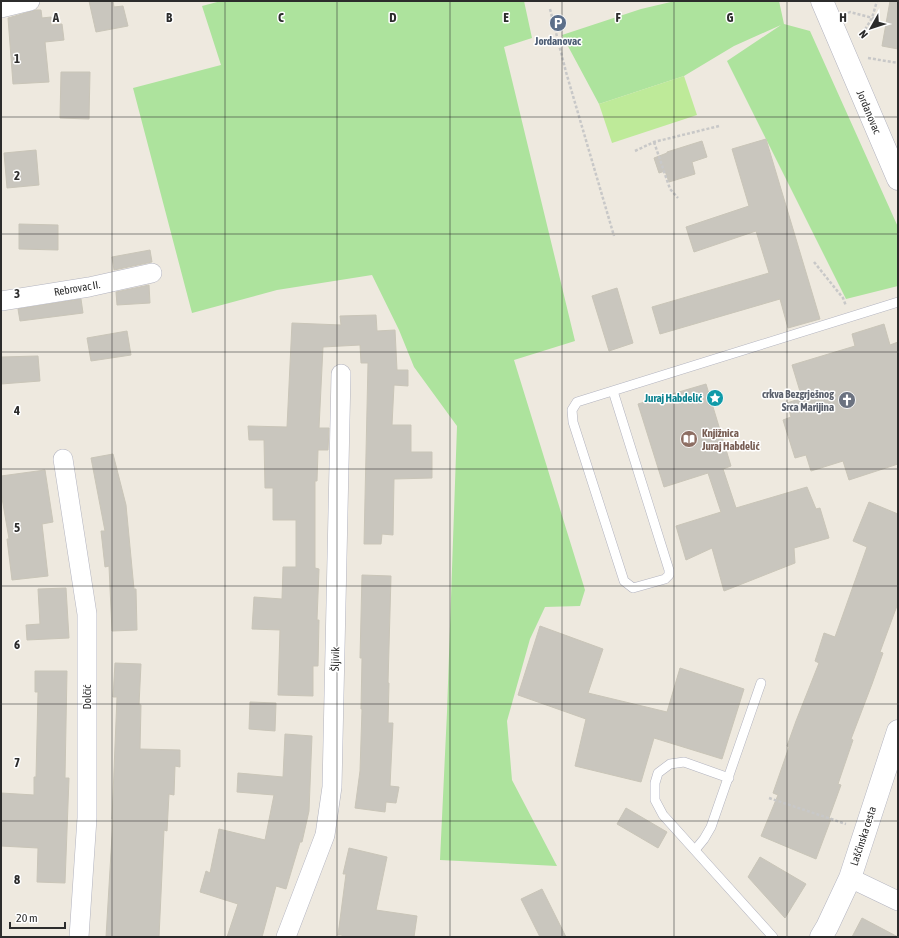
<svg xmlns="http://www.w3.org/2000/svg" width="899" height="938" font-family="'Asap Condensed',sans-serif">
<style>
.green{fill:#ade39d}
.pitch{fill:#beea99}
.building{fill:#c9c6be;stroke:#c9c5b8}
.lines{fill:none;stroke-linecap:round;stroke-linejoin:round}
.lane-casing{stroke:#b2b3bf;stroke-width:10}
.street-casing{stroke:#b2b3bf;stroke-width:20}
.secondary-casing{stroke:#b2b3bf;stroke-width:23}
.path{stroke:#c8c8c8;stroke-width:2.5;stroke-dasharray:3 2;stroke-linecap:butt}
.lane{stroke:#fff;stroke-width:9}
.street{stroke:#fff;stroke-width:19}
.secondary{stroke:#fff;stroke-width:22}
.grid{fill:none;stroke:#2c2c2c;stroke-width:1;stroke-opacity:0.55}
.labels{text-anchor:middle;stroke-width:3;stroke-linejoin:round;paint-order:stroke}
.service-label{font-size:11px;font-weight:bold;fill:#4e5e75;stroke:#fff}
.street-label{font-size:11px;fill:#2c2c2c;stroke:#fff}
.worship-label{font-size:11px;font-weight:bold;fill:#5b616d;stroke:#fff;text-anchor:end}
.culture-label{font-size:11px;font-weight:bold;fill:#0d838f;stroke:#fff;text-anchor:end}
.education-label{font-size:11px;font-weight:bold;fill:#785e54;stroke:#fff;text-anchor:start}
.grid-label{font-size:13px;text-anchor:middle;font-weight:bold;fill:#2c2c2c;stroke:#fff;stroke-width:3;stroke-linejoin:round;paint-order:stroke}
</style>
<rect width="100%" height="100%" fill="#eee9df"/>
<g class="green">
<polygon points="221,1 524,1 532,38 504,47 575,341 514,360 585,590 580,606 545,607 530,639 507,721 512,780 557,866 440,860 447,712 457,426 414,367 399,330 372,275 277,290 192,313 133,88 221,65 202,6"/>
<polygon points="675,1 779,1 784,24 810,31 898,227 898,286 846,299 727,61 781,25 734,46 684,76 599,104 562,35 641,9"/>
</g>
<polygon class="pitch" points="684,76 697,115 612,143 599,104"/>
<g class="building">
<polygon points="89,1 113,1 114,7 123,6 128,26 96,32"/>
<polygon points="890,1 898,1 898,49 882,46"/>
<polygon points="36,10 41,10 42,18 51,17 51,25 62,24 64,40 45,42 49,82 13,84 8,18"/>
<polygon points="61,72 90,72 89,119 60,118"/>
<polygon points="766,139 820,319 788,328 780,299 660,334 652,307 769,273 756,231 694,252 686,227 749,206 732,149"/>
<polygon points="702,141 707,157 692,162 695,174 669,182 665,171 659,173 654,158 667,153 667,152"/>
<polygon points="36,150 39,185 7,188 4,153"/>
<polygon points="19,224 58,225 58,250 19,249"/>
<polygon points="150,250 152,262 114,270 112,257"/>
<polygon points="149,285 150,303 117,305 116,292"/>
<polygon points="617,288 633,343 609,351 592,296"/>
<polygon points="81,299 83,313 20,321 18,309"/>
<polygon points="376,315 377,331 395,330 397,370 408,370 408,386 394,385 392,425 411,425 411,452 432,452 432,478 394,479 393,535 382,534 381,544 364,544 368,363 361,363 360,345 323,347 319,428 329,428 328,450 318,450 317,481 315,481 315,568 319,569 317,620 319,620 318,666 313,666 313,696 278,695 280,630 252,629 254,597 282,599 283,567 296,567 296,520 273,520 273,488 265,488 264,440 249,440 248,426 287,427 292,323 341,325 340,316"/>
<polygon points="884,324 890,345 898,342 898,464 849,480 843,461 811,471 806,455 795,458 783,420 791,417 787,403 802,398 792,365 855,346 852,334"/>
<polygon points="127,331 131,355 91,361 87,338"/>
<polygon points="38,356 40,381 1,384 1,357"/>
<polygon points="706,384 731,466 723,469 736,508 807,487 816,509 820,508 829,538 794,548 795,563 724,591 712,548 686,560 676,526 721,512 708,473 664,487 638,404"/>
<polygon points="113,454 126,505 134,589 136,589 137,630 112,631 109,566 105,567 101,531 105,531 91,458"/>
<polygon points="45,470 53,522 42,524 48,576 12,580 7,539 9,539 1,492 1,476"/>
<polygon points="869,502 898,514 898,603 880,652 883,653 872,684 851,739 853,740 838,784 841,785 829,818 831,819 816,859 761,836 778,795 773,793 789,747 787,746 796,721 819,663 815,661 824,633 835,637 867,547 853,541"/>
<polygon points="362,575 391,576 388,683 389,683 388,723 393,723 390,786 399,787 396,803 386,802 385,812 355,808 360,771 362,709 361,709 362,658 360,658"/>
<polygon points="66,588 69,638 27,640 26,625 40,624 38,589"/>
<polygon points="540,626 603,649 588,693 667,712 680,668 744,689 722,759 654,738 641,782 575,766 586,719 518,695"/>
<polygon points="115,663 141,664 139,705 141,705 140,749 180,750 180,767 175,766 174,795 169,794 167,831 164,830 159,937 106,937 113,819 112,819 117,697 113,697"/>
<polygon points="35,671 67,671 65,778 69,778 65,883 37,882 38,848 1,846 1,793 34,795 34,777 36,777 38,692 35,692"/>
<polygon points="250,702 276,703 275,731 249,729"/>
<polygon points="285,734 312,736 309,811 302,842 300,842 286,889 276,886 262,937 227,937 238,904 200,892 206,871 210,873 219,829 265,840 274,795 237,792 238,773 283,777"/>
<polygon points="626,808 667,832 658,848 617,824"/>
<polygon points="349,848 387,857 376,910 417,916 414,937 342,937 342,935 338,935 346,874 343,874"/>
<polygon points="760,857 806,884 785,918 748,877"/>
<polygon points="542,889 566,937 540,937 521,899"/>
<polygon points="862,918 898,937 852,937"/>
</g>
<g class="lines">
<g class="lane-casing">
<g id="lane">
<polyline points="613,391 669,570 669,575 665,579 633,588 624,581 573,422 572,410 577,402 898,302"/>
<polyline points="729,778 684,762 670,764 658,773 655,783 655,800 663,815 773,937"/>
<polyline points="695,850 704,839 711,827 761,683"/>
</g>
</g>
<g class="street-casing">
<g id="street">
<polyline points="1,8 30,1"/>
<polyline points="1,301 89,287 152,273"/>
<polyline points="63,459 87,614 87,818 79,937"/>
<polyline points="850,878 898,901"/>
<polyline points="286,937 325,835 332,787 341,374"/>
</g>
</g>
<g class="secondary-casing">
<g id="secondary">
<polyline points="822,1 898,179"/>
<polyline points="821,937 827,927 850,878 898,731"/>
</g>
</g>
<g class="path">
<polyline points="550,9 566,72 614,236"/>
<polyline points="848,13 850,12 880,20"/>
<polyline points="860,38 872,18 877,1"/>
<polyline points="868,58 898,63"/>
<polyline points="654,142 670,189 678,198"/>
<polyline points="635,151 654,142 719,126"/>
<polyline points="814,262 843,298 846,306"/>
<polyline points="769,798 846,824"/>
</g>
<use href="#lane" class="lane"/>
<use href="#street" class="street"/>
<use href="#secondary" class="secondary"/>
</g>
<path class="grid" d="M 112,1 L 112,937M 225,1 L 225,937M 337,1 L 337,937M 450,1 L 450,937M 562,1 L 562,937M 674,1 L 674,937M 787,1 L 787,937M 1,117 L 898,117M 1,234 L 898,234M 1,352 L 898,352M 1,469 L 898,469M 1,586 L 898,586M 1,704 L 898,704M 1,821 L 898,821"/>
<defs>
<g id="parking-disc" transform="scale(0.9)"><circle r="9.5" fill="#5c6f8a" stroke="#fff"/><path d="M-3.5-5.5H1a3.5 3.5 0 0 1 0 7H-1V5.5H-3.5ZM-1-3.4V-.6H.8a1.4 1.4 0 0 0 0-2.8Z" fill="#fff"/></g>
<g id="sight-disc" transform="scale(0.9)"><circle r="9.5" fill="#0f9aa8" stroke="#fff"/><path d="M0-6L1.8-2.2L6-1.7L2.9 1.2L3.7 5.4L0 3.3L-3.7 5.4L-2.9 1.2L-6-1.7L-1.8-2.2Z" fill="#fff"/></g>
<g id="church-disc" transform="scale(0.9)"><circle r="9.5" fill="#6b7280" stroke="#fff"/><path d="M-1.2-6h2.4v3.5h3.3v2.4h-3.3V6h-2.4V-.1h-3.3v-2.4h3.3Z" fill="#fff"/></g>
<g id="library-disc" transform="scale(0.9)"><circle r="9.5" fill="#8d6e63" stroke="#fff"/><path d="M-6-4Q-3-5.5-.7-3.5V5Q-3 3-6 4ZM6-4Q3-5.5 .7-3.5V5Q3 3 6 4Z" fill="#fff"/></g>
</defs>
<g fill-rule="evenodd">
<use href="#parking-disc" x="558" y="23"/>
<use href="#sight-disc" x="715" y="398"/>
<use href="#church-disc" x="847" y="400"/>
<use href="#library-disc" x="689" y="439"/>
</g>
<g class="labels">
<g class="service-label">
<text x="558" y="45">Jordanovac</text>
</g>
<g class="street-label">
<text transform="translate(869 112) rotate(67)" y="4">Jordanovac</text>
<text transform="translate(77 288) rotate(-10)" y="4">Rebrovac II.</text>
<text transform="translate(335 659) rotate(-89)" y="4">Šljivik</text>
<text transform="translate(87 697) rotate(-90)" y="4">Dolčić</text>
<text transform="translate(863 836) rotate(-72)" y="4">Laščinska cesta</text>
</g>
<g class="worship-label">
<text x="834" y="398">crkva Bezgrješnog<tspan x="834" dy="13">Srca Marijina</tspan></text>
</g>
<g class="culture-label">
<text x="702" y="402">Juraj Habdelić</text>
</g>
<g class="education-label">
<text x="702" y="437">Knjižnica<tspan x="702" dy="13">Juraj Habdelić</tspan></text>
</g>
</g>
<g class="grid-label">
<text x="56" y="22">A</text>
<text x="169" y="22">B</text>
<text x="281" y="22">C</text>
<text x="393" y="22">D</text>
<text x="506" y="22">E</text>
<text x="618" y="22">F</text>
<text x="730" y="22">G</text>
<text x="843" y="22">H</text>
<text x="17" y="63">1</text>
<text x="17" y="180">2</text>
<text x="17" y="298">3</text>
<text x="17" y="415">4</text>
<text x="17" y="532">5</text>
<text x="17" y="649">6</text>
<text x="17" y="767">7</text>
<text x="17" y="884">8</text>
</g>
<rect width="899" height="938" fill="none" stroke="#2c2c2c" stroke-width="4"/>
<g transform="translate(871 28) rotate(231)" stroke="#ffffff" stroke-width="3" paint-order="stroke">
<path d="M0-3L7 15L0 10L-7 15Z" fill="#2c2c2c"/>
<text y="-6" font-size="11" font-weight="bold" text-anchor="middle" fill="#2c2c2c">N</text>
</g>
<path d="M10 922v6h55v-6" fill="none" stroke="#2c2c2c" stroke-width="2"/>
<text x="16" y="922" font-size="12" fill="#2c2c2c" stroke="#ffffff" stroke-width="3" paint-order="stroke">20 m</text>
</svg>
